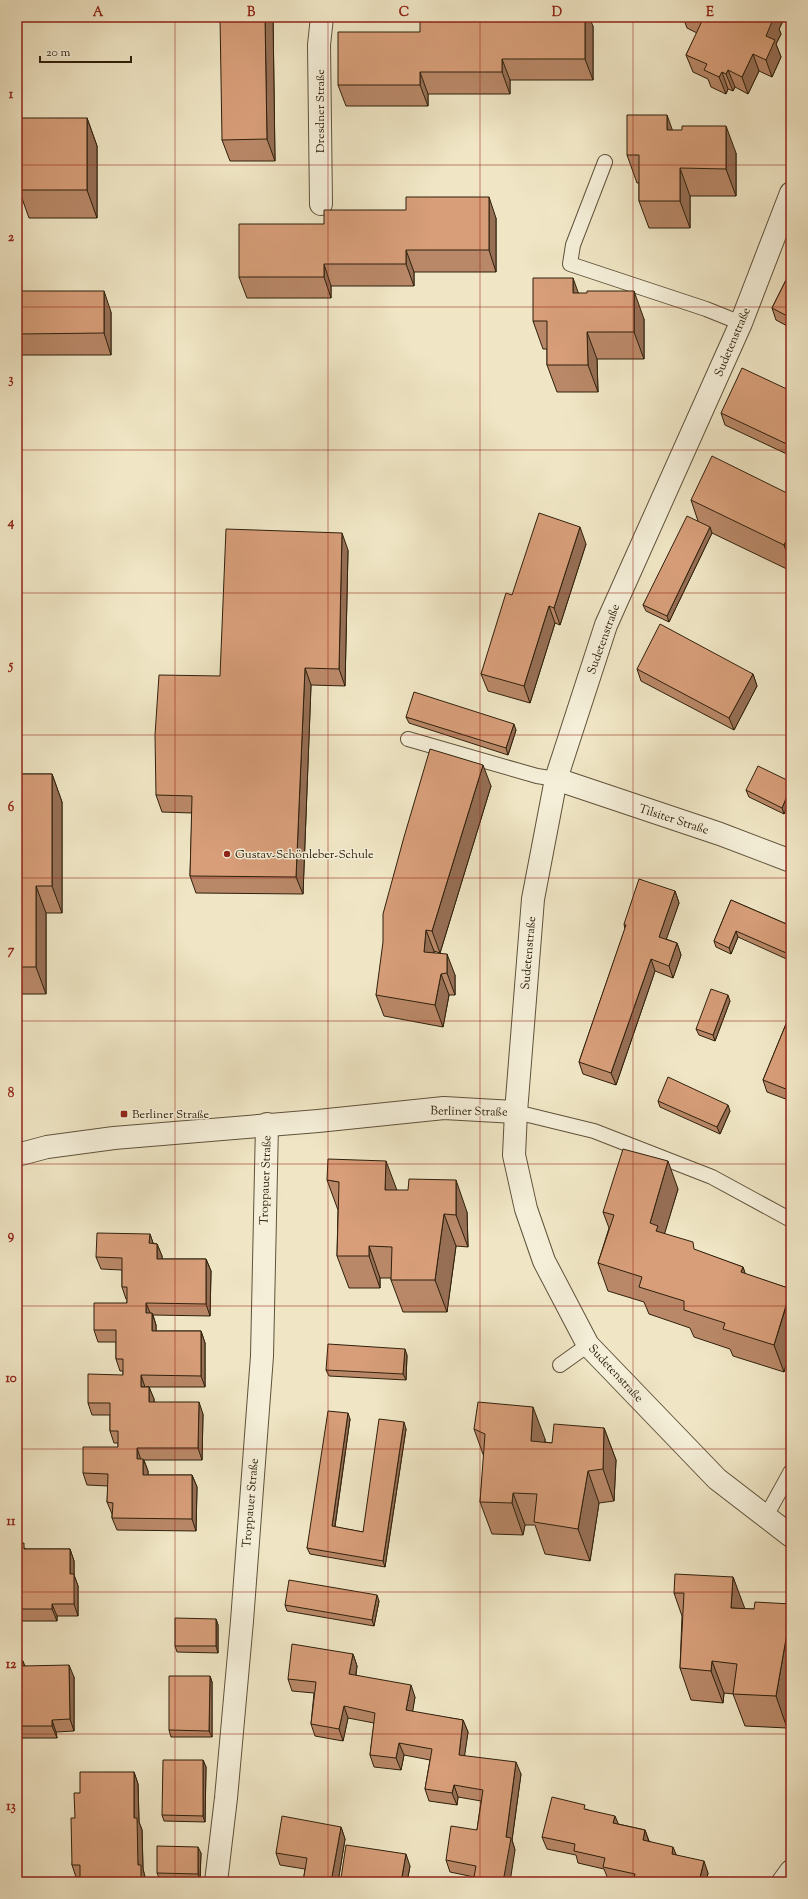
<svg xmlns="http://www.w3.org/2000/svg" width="808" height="1899" font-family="'Sorts Mill Goudy',serif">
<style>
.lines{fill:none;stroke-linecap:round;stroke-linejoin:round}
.lane-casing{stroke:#5f523a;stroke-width:16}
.street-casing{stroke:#5f523a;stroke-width:24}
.lane{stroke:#f5efd9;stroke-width:14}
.street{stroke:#f5efd9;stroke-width:22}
.wall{fill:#b98868;stroke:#2f200c}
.shaded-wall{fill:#966f55;stroke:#2f200c}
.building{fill:#d79e79;stroke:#2f200c}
.grid{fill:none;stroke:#8f2418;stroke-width:1;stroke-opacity:0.55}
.poi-dot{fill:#8f2418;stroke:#f5efd9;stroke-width:1.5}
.labels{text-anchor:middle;stroke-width:3;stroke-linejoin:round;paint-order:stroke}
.street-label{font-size:12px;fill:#2f200c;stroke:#f5efd9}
.poi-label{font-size:12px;fill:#2f200c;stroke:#f5efd9;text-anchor:start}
.neatline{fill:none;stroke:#8f2418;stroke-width:1.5}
.grid-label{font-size:13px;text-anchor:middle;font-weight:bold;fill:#8f2418}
</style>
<rect width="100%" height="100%" fill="#f0e6c5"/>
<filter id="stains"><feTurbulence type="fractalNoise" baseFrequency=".005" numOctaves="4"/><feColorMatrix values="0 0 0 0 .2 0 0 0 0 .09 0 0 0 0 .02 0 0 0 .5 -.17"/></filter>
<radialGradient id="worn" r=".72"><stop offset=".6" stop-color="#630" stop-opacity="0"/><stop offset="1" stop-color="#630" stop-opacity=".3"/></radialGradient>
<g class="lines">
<g class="lane-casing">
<g id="lane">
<polyline points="605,162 573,245 570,264 706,309 741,323"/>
<polyline points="408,739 537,776 556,779"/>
<polyline points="516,1112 594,1131 712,1177 791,1220"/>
<polyline points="560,1365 588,1345"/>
<polyline points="765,1518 791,1471"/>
</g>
</g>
<g class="street-casing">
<g id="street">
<polyline points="791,193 741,323 606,625 556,779 533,899 516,1112 514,1155 526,1209 544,1261 588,1345 717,1479 791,1536"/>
<polyline points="321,204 319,45 322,17"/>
<polyline points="556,779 720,834 791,861"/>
<polyline points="17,1155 47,1147 114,1138 318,1121 444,1108 516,1112"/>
<polyline points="216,1882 226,1798 242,1621 262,1356 267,1124"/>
<polyline points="783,1882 791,1871"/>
</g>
</g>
<use href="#lane" class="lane"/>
<use href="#street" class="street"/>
</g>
<g class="wall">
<polygon points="273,17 275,161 230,161 222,140"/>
<polygon points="683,17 785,17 779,29 781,34 776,44 781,57 772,77 759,71 748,94 735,87 733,91 728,89 726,94 711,87 708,79 693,72 686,55 697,33 687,28"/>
<polygon points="17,20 21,31 21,103 17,103"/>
<polygon points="593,26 593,80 510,80 510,94 428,94 428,106 346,106 338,85 420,32"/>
<polygon points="87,118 97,146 97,218 29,218 19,190"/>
<polygon points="672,130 736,153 736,196 690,196 690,228 649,228 639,201 639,183 637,183 627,155"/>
<polygon points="496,218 496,272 414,272 414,286 331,286 331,298 247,298 239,277 324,224"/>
<polygon points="791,270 791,328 776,320 772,308"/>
<polygon points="17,291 111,312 111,355 17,355"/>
<polygon points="578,293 644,319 644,359 597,359 598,392 557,392 547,365 547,349 543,349 533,321"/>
<polygon points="791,391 791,456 725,425 721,413"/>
<polygon points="791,495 791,571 712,533 669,622 646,611 643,605 698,521 691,500"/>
<polygon points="586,544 560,625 555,623 530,703 488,691 481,674 512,595"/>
<polygon points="348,550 345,686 311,685 303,894 196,893 190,876 192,813 162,812 156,795 220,676"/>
<polygon points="637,669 753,674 757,686 734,730 641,681"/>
<polygon points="406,717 516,730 508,755 409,723"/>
<polygon points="17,774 52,774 62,802 62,913 46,913 46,994 17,994"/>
<polygon points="791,782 791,812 788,804 784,814 749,797 746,790"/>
<polygon points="491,786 440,953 434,951 434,952 455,975 455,995 449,995 443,1027 384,1016 376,995"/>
<polygon points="675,891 679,903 666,939 677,943 681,955 673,978 655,971 616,1085 583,1074 579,1062 625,929 624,924"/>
<polygon points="731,900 791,926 791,961 738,937 731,954 716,947 714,941"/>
<polygon points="730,1001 715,1041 699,1035 696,1029"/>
<polygon points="791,1012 791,1101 767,1092 763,1080"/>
<polygon points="658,1101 730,1111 720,1134 660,1107"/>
<polygon points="327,1180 396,1190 467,1212 468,1247 456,1246 447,1312 403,1312 391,1280 391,1278 380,1278 380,1288 349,1288 337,1256 338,1210"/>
<polygon points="678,1189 664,1234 695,1250 743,1267 745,1274 791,1289 784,1372 733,1356 730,1349 694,1337 690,1328 649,1314 644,1302 608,1291 598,1263 609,1228 603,1212"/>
<polygon points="150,1234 153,1243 157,1244 162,1256 162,1259 206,1259 211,1271 210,1316 153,1315 156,1325 156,1331 201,1331 205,1343 205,1387 146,1387 149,1387 154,1399 154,1402 203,1414 202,1460 144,1460 148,1471 148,1475 192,1475 197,1487 196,1531 117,1530 112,1518 112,1514 107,1502 108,1486 87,1485 83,1473 118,1447 118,1443 114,1443 110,1431 110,1415 92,1415 88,1403 123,1375 123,1371 120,1371 116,1359 116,1342 98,1342 94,1330 127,1303 127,1299 126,1299 122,1287 122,1270 101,1269 96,1257"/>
<polygon points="407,1355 406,1380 329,1376 326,1370"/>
<polygon points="350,1419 335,1527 363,1532 406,1429 385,1567 310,1554 307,1548"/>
<polygon points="604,1428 616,1460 614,1501 599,1503 590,1561 545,1554 535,1525 525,1525 523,1535 492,1534 480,1502 484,1457 474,1429 545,1439 545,1442 552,1443"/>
<polygon points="17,1543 26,1549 70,1549 74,1561 74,1575 78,1586 78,1616 57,1616 57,1621 17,1621"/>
<polygon points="733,1577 744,1609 754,1609 791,1604 791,1709 787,1728 745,1726 733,1694 724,1693 723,1703 691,1700 680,1668 682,1616 674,1593"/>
<polygon points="379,1601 374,1626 287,1611 285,1605"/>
<polygon points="216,1619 218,1625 218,1653 177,1652 175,1646"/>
<polygon points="353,1654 357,1666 356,1675 415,1697 412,1712 463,1720 468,1732 464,1756 521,1774 512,1840 515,1850 474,1877 450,1872 446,1860 477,1830 481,1801 458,1797 457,1805 429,1801 425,1789 430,1760 404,1755 401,1770 374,1767 370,1755 374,1723 348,1718 343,1741 315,1736 311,1724 314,1693 292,1691 288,1679"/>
<polygon points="17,1661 23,1661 25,1666 74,1677 74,1731 56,1732 57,1738 17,1738"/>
<polygon points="210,1676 212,1682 212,1737 171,1737 169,1730"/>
<polygon points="203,1760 206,1767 205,1822 164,1821 162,1815"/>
<polygon points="134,1772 138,1784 139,1822 142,1830 143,1869 145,1877 145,1882 80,1877 76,1877 72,1865 80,1793"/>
<polygon points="586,1809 618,1824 645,1830 649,1841 676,1855 708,1873 706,1882 623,1882 608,1879 604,1869 578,1863 576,1855 547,1849 542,1837"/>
<polygon points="341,1827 345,1839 338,1882 303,1882 305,1869 280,1865 276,1853"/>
<polygon points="201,1853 200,1880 160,1880 157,1873"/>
<polygon points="410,1866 407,1882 342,1882 341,1878"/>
</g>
<g class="shaded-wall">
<polygon points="265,17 273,17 275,161 267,139"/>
<polygon points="585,17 589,17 593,26 593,80 585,59"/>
<polygon points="772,17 785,17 779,29 781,34 776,44 781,57 772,77 766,60 766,36"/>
<polygon points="17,20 21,31 21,103 17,92"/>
<polygon points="753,54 759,71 748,94 742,77"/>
<polygon points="502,59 510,80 510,94 502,72"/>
<polygon points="728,70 735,87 733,91 726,74"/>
<polygon points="420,72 428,94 428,106 420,85"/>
<polygon points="722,72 728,89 726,94 719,77"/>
<polygon points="667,115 677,143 667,130"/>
<polygon points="87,118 97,146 97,218 87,190"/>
<polygon points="726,126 736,153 736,196 726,169"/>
<polygon points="680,168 690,196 690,228 680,201"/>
<polygon points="489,197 496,218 496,272 489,250"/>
<polygon points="406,250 414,272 414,286 406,264"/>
<polygon points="324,264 331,286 331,298 324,277"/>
<polygon points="573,278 583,306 573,293"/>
<polygon points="104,291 111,312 111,355 104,333"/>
<polygon points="634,291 644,319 644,359 634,332"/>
<polygon points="587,332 597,359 598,392 588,365"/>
<polygon points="580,527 586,544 560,625 554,608"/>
<polygon points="710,527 712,533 669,622 667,616"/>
<polygon points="791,531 791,564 784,545"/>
<polygon points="342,533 348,550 345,686 339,669"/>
<polygon points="549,606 555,623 530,703 524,686"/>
<polygon points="305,668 311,685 303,894 296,877"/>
<polygon points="753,674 757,686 734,730 729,718"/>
<polygon points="514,724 516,730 508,755 506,748"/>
<polygon points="483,765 491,786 440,953 432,931"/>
<polygon points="52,774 62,802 62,913 52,886"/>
<polygon points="791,787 791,798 784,814 782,808"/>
<polygon points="36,886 46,913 46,994 36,967"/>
<polygon points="675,891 679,903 663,949 659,937"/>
<polygon points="426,930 434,951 432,973 424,952"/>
<polygon points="736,931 738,937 731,954 729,948"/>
<polygon points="677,943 681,955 673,978 669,966"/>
<polygon points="447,954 455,975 455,995 447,973"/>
<polygon points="651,959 655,971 616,1085 611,1073"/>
<polygon points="441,974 449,995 443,1027 435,1005"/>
<polygon points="728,995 730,1001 715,1041 713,1035"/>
<polygon points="728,1105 730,1111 720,1134 717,1127"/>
<polygon points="386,1161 398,1193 385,1190"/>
<polygon points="668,1161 678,1189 663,1239 650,1223"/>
<polygon points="456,1180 467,1212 468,1247 456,1215"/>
<polygon points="444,1214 456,1246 447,1312 435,1280"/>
<polygon points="150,1234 154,1246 149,1243"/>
<polygon points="157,1244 162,1256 162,1271 157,1259"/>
<polygon points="369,1246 380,1278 380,1288 369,1256"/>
<polygon points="206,1259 211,1271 210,1316 206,1304"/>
<polygon points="743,1267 753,1295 741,1272"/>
<polygon points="791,1291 791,1349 784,1372 774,1345"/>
<polygon points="146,1303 151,1315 146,1313"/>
<polygon points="152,1313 156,1325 156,1343 152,1331"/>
<polygon points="201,1331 205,1343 205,1387 201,1376"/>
<polygon points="405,1349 407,1355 406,1380 403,1374"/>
<polygon points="141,1375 145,1387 141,1387"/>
<polygon points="149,1387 154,1399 154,1414 149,1402"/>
<polygon points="199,1402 203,1414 202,1460 198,1448"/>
<polygon points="533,1407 545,1439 543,1473 531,1441"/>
<polygon points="348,1413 350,1419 334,1532 332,1526"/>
<polygon points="404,1422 406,1429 385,1567 383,1561"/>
<polygon points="604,1428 616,1460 614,1501 603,1469"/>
<polygon points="137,1448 141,1460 137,1459"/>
<polygon points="143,1459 148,1471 148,1487 143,1475"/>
<polygon points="588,1471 599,1503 590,1561 578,1529"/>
<polygon points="192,1475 197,1487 196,1531 192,1519"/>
<polygon points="513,1493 525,1525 523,1535 512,1503"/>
<polygon points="70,1549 74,1561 74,1575 78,1586 78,1616 74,1604 70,1574"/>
<polygon points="733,1577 745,1609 731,1608"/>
<polygon points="377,1595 379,1601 374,1626 372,1620"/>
<polygon points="52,1604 57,1616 57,1621 52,1609"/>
<polygon points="216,1619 218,1625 218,1653 216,1646"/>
<polygon points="787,1633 791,1643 791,1709 787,1728 776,1696"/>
<polygon points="353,1654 357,1666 354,1686 349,1674"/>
<polygon points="712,1661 724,1693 723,1703 711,1671"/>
<polygon points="69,1665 74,1677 74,1731 70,1719"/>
<polygon points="210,1676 212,1682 212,1737 209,1731"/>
<polygon points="411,1685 415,1697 411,1722 406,1710"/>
<polygon points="344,1706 348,1718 343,1741 339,1729"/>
<polygon points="52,1720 56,1732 57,1738 52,1726"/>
<polygon points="463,1720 468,1732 463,1767 459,1755"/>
<polygon points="399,1743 404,1755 401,1770 396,1758"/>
<polygon points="203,1760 206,1767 205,1822 203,1816"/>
<polygon points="516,1762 521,1774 512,1840 515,1850 510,1882 503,1882 506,1837"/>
<polygon points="134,1772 138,1784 139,1822 142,1830 143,1869 145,1877 145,1882 141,1882 138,1865 134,1818"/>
<polygon points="454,1785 458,1797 457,1805 452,1793"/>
<polygon points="615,1816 620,1828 613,1823"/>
<polygon points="17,1827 19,1832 19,1870 22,1878 22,1882 17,1882"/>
<polygon points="341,1827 345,1839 338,1882 331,1882"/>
<polygon points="645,1830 649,1842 643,1840"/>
<polygon points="198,1847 201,1853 200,1880 198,1874"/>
<polygon points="673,1847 678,1859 672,1854"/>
<polygon points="406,1854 410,1866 407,1882 401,1882"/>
<polygon points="704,1861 708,1873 706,1882 699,1882"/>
</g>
<g class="building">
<polygon points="220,17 265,17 267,139 222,140"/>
<polygon points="502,17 585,17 585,59 502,59 502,72 420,72 420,85 338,85 338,32 420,32 420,19 502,19"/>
<polygon points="693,17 774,17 766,36 775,40 766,60 753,54 742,77 728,70 726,74 722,72 719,77 704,70 707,64 686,55 702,21"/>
<polygon points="627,115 667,115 667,130 682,130 682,126 726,126 726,169 680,168 680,201 639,201 639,155 627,155"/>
<rect x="19" y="118" width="68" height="72"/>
<polygon points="406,197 489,197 489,250 406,250 406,264 324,264 324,277 239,277 239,224 324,224 324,210 406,210"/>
<polygon points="791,270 791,318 772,308"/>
<polygon points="533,278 573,278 573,293 587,293 587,291 634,291 634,332 587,332 588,365 547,365 547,321 533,321"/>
<polygon points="17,291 104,291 104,333 17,334"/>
<polygon points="742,368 791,391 791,446 721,413"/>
<polygon points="712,456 791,495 791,531 784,545 691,500"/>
<polygon points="539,513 580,527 554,608 549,606 524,686 481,674 506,593 512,595"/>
<polygon points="687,516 710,527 667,616 643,605"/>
<polygon points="226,529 342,533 339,669 305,668 296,877 190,876 192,796 156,795 155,735 159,675 220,676"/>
<polygon points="660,624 753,674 729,718 637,669"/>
<polygon points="414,692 514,724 506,748 406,717"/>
<polygon points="430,749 483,765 432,931 426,930 424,952 447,954 447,973 441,974 435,1005 376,995 383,942 383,914 404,837"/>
<polygon points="758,766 791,782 791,787 782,808 746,790"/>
<polygon points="17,774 52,774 52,886 36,886 36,967 17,967"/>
<polygon points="791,798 791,805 788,804"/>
<polygon points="639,879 675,891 659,937 677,943 669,966 651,959 611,1073 579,1062 626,925 624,924"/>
<polygon points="731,900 791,926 791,955 736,931 729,948 714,941"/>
<polygon points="711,989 728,995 713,1035 696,1029"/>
<polygon points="791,1012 791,1091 763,1080"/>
<polygon points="668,1077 728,1105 717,1127 658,1101"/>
<polygon points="623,1149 668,1161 650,1223 658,1226 656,1231 693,1242 694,1249 743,1267 741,1272 791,1289 774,1345 723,1329 725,1323 684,1310 684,1301 639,1287 642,1277 598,1263 614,1215 603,1212"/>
<polygon points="328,1159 386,1161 385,1190 408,1190 409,1179 456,1180 456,1215 444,1214 435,1280 391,1280 392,1247 369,1246 369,1256 337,1256 339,1182 327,1180"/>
<polygon points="97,1233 150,1234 149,1243 157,1244 157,1259 206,1259 206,1304 146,1303 146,1313 152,1313 152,1331 201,1331 201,1376 141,1375 141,1387 149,1387 149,1402 199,1402 198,1448 137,1448 137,1459 143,1459 143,1475 192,1475 192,1519 112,1518 113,1503 107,1502 108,1474 83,1473 83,1447 118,1447 118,1431 110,1431 110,1403 88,1403 88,1374 123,1375 123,1359 116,1359 116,1330 94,1330 94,1303 127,1303 127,1287 122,1287 122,1258 96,1257"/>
<polygon points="328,1344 405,1349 403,1374 326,1370"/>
<polygon points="478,1402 533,1407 531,1441 552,1443 554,1424 604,1428 603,1469 588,1471 578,1529 534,1522 537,1494 513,1493 512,1503 480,1502 485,1434 474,1429"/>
<polygon points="328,1411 348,1413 332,1526 363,1532 379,1419 404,1422 383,1561 307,1548"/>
<polygon points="17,1543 24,1543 24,1549 70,1549 70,1574 74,1574 74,1604 52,1604 52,1609 17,1609"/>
<polygon points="675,1574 733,1577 731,1608 754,1609 755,1602 791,1604 791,1633 787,1633 776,1696 733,1694 737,1664 712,1661 711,1671 680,1668 684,1593 674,1593"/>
<polygon points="289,1580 377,1595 372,1620 285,1605"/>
<polygon points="175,1618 216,1619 216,1646 175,1646"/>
<polygon points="292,1644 353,1654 349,1674 411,1685 406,1710 463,1720 459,1755 516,1762 506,1837 511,1838 503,1882 473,1882 476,1866 446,1860 451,1826 477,1830 483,1790 454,1785 452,1793 425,1789 432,1749 399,1743 396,1758 370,1755 375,1713 344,1706 339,1729 311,1724 316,1682 288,1679"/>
<polygon points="17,1661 23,1661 23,1666 69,1665 70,1719 52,1720 52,1726 17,1726"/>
<polygon points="169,1676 210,1676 209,1731 169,1730"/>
<polygon points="163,1760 203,1760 203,1816 162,1815"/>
<polygon points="80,1772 134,1772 134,1818 137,1818 138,1865 141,1865 141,1882 80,1882 80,1865 72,1865 71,1818 75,1818 74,1793 80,1793"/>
<polygon points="552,1797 585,1805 584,1809 615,1816 613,1823 645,1830 643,1840 673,1847 672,1854 704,1861 699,1882 633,1882 635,1874 603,1867 605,1858 574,1851 575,1844 542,1837"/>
<polygon points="282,1816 341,1827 331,1882 303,1882 307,1858 276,1853"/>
<polygon points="346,1845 406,1854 401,1882 363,1882 341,1878"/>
<polygon points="157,1846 198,1847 198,1874 157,1873"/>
</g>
<path class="grid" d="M 175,17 L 175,1882M 328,17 L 328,1882M 480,17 L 480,1882M 633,17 L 633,1882M 17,165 L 791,165M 17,307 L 791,307M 17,450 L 791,450M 17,593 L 791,593M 17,735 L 791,735M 17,878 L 791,878M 17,1021 L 791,1021M 17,1164 L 791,1164M 17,1306 L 791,1306M 17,1449 L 791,1449M 17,1592 L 791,1592M 17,1734 L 791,1734"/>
<g class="poi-dot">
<circle cx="227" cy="854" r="4"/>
<rect x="120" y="1110" width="8" height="8" rx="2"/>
</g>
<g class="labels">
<g class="street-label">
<text transform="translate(320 111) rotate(-90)" y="4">Dresdner Straße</text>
<text transform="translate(732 342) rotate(-67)" y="4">Sudetenstraße</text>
<text transform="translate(603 639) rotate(-70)" y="4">Sudetenstraße</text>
<text transform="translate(674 819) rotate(18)" y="4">Tilsiter Straße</text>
<text transform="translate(528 953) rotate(-85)" y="4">Sudetenstraße</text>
<text transform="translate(469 1111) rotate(1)" y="4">Berliner Straße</text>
<text transform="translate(265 1180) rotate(-88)" y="4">Troppauer Straße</text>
<text transform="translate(616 1373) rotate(47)" y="4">Sudetenstraße</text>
<text transform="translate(250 1503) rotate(-85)" y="4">Troppauer Straße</text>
</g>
<g class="poi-label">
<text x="235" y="858">Gustav-Schönleber-Schule</text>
<text x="132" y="1118">Berliner Straße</text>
</g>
</g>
<rect width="808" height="1899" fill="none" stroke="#f0e6c5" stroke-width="44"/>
<path d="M40 56v6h91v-6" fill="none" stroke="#2f200c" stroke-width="2"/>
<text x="46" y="56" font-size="12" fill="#2f200c" stroke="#f5efd9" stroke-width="3" paint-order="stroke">20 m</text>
<rect x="22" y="22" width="764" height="1855" class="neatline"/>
<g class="grid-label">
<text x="98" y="16">A</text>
<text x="251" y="16">B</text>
<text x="404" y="16">C</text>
<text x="557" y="16">D</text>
<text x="710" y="16">E</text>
<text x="11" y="98">1</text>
<text x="11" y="241">2</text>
<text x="11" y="383">3</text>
<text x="11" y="526">4</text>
<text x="11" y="669">5</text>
<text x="11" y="811">6</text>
<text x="11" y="954">7</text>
<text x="11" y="1097">8</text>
<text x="11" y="1239">9</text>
<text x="11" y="1382">10</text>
<text x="11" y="1525">11</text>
<text x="11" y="1668">12</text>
<text x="11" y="1810">13</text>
</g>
<rect width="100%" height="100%" filter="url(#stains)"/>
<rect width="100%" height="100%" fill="url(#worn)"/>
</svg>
